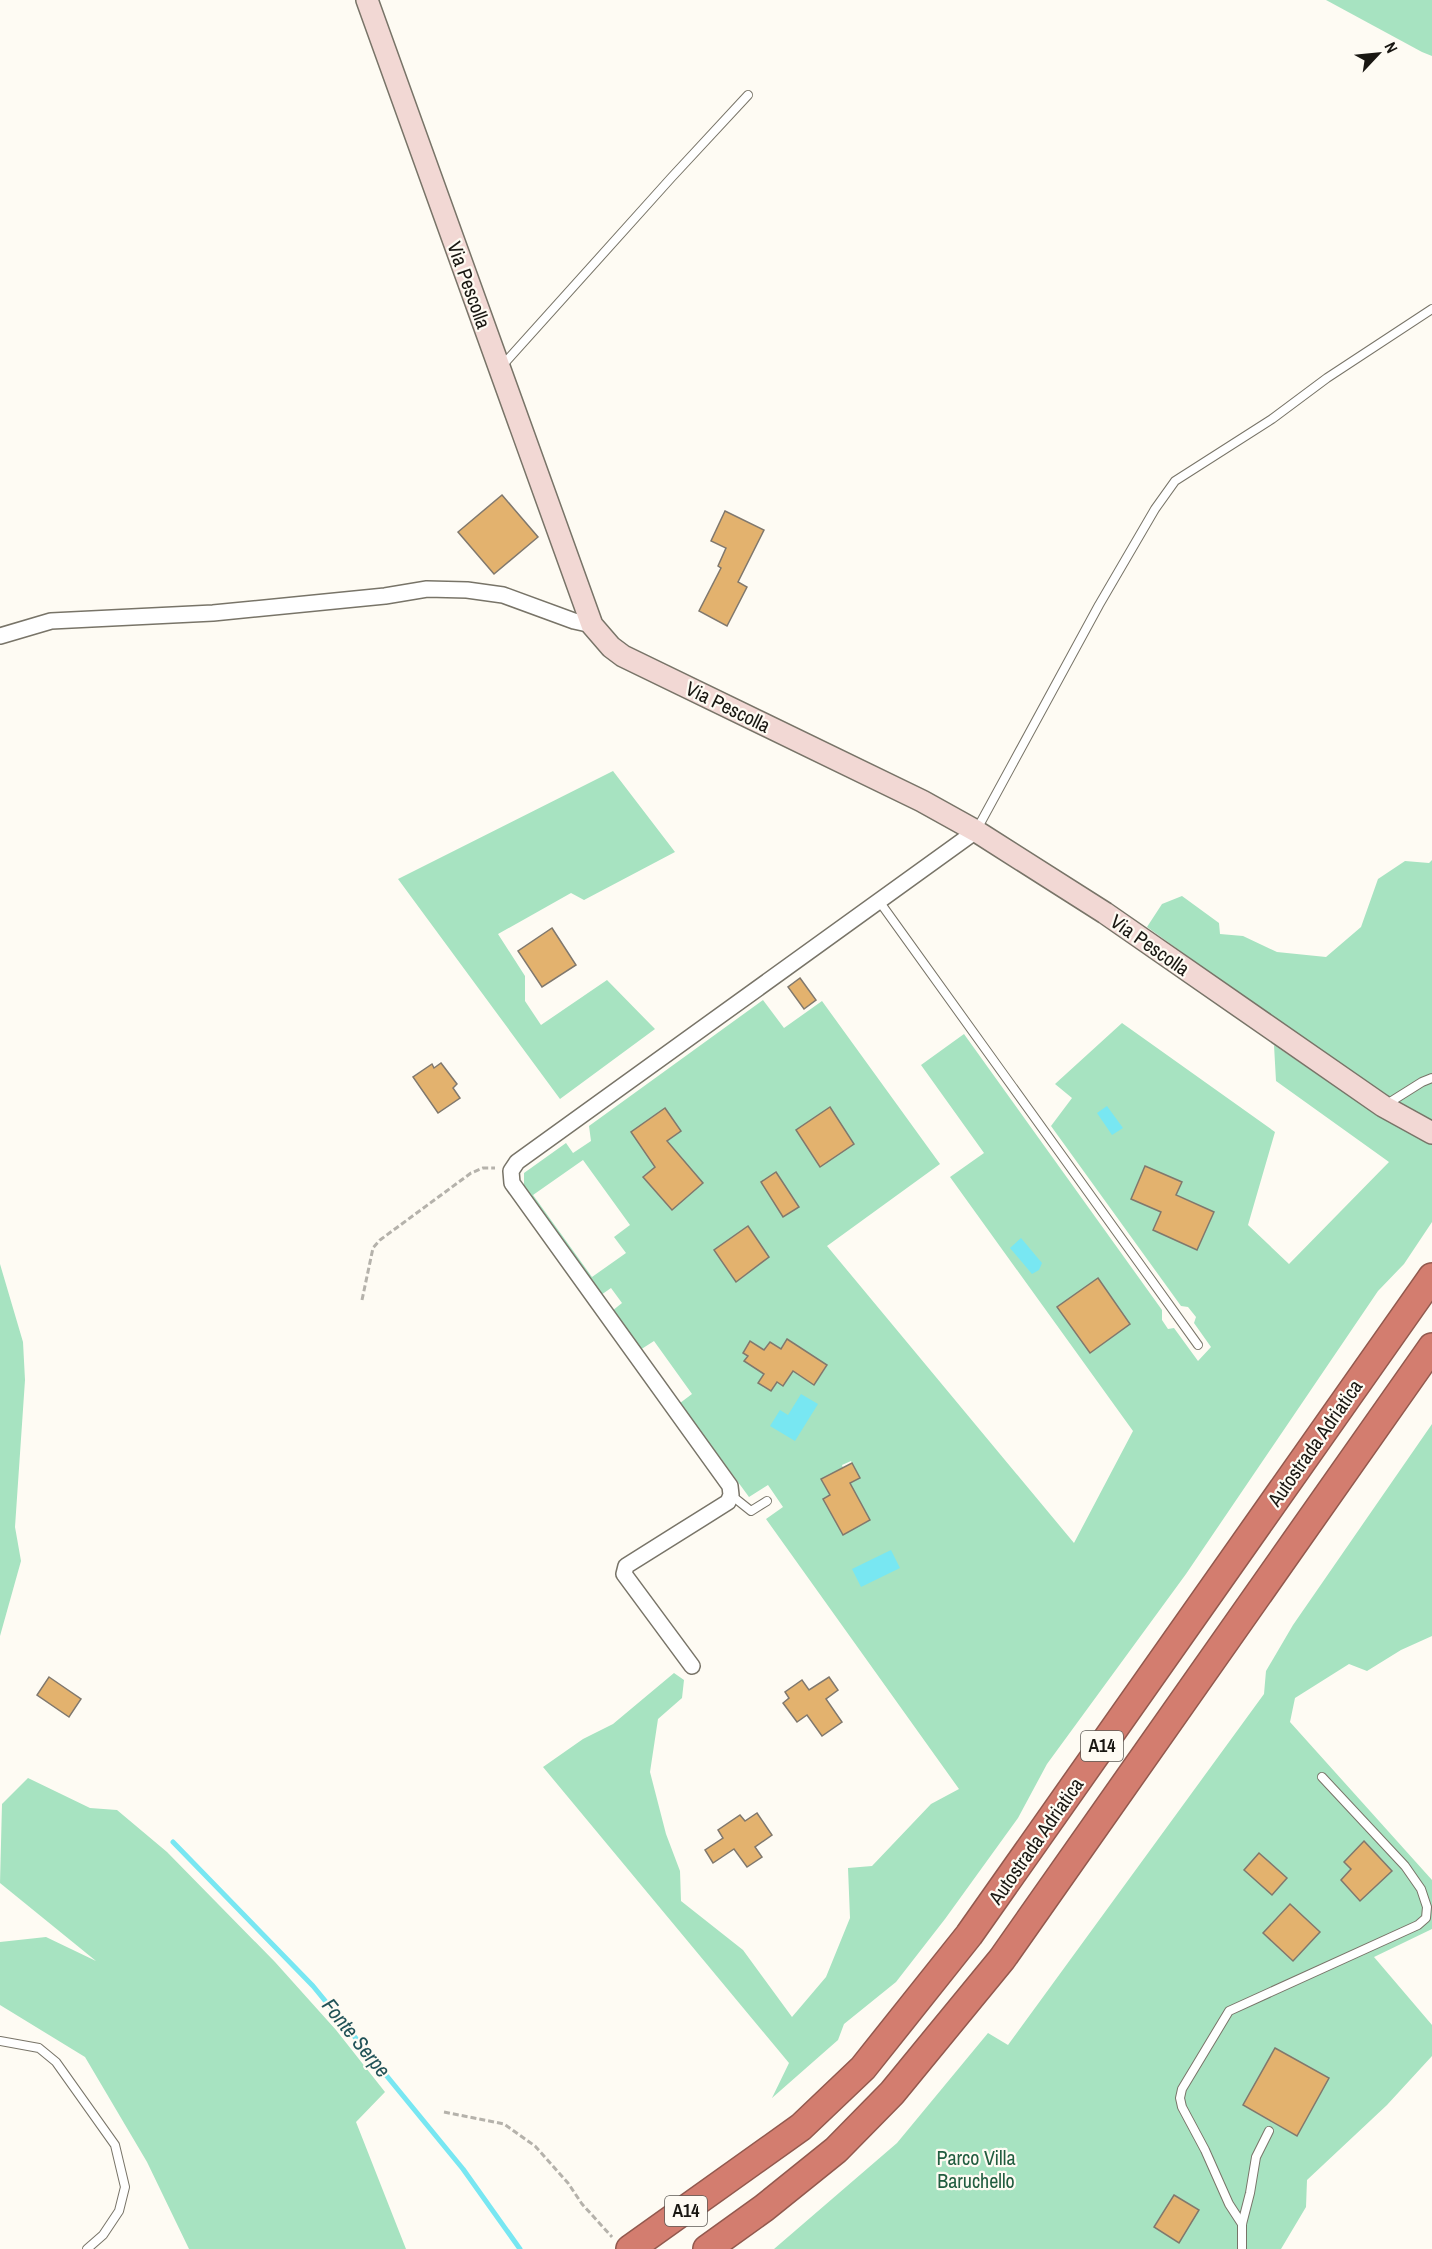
<svg xmlns="http://www.w3.org/2000/svg" width="1432" height="2249" font-family="'Archivo Narrow',sans-serif">
<style>
.green{fill:#a7e3c1;fill-rule:evenodd}
.water{fill:#78e7f2}
.lines{fill:none;stroke-linecap:round;stroke-linejoin:round}
.stream{stroke:#78e7f2;stroke-width:5}
.building{fill:#e3b26e;stroke:#80786d;stroke-width:1.5}
.lane-casing{stroke:#787468;stroke-width:10}
.street-casing{stroke:#787468;stroke-width:18}
.secondary-casing{stroke:#787468;stroke-width:24}
.highway-casing{stroke:#92594e;stroke-width:30}
.path{stroke:#b5b2ab;stroke-width:3;stroke-dasharray:6 3;stroke-linecap:butt}
.lane{stroke:#fff;stroke-width:8}
.street{stroke:#fff;stroke-width:15}
.secondary{stroke:#f2d8d4;stroke-width:21}
.highway{stroke:#d37d6f;stroke-width:27}
.labels{text-anchor:middle;stroke-width:4.5;stroke-linejoin:round;paint-order:stroke}
.shield{fill:#fefbf3;stroke:#5e5b56;stroke-width:1.5}
.shield-label{font-size:18px;font-weight:bold;fill:#191712}
.street-label{font-size:20px;fill:#191712;stroke:#fefbf3}
.park-label{font-size:20px;fill:#215d40;stroke:#fefbf3}
.water-label{font-size:21px;font-style:italic;fill:#215257;stroke:#fefbf3}
</style>
<rect width="100%" height="100%" fill="#fefbf3"/>
<g class="green">
<polygon points="1326,0 1432,0 1432,56 1422,52"/>
<polygon points="613,771 675,852 584,900 571,893 498,934 525,976 525,1001 541,1025 607,980 655,1029 560,1099 398,879"/>
<polygon points="1432,860 1432,1120 1373,1090 1147,927 1162,904 1182,896 1219,923 1220,934 1243,936 1277,952 1326,957 1361,927 1378,879 1405,861 1429,863"/>
<path d="M 763,1000 L 784,1028 L 822,1001 L 940,1164 L 827,1246 L 1074,1543 L 1133,1431 L 950,1177 L 984,1153 L 921,1065 L 964,1034 L 1162,1310 L 1162,1320 L 1168,1329 L 1174,1328 L 1198,1361 L 1211,1347 L 1194,1323 L 1196,1317 L 1188,1307 L 1181,1306 L 1051,1126 L 1072,1098 L 1055,1084 L 1122,1023 L 1275,1132 L 1248,1225 L 1289,1264 L 1389,1162 L 1276,1081 L 1274,1045 L 1377,1115 L 1432,1145 L 1432,1222 L 1404,1264 L 1378,1291 L 1186,1574 L 1047,1764 L 1018,1818 L 945,1919 L 896,1982 L 844,2024 L 838,2040 L 772,2098 L 789,2063 L 543,1767 L 583,1739 L 613,1724 L 674,1673 L 684,1680 L 682,1698 L 658,1719 L 650,1772 L 666,1834 L 680,1871 L 681,1901 L 743,1950 L 792,2017 L 826,1977 L 850,1918 L 848,1868 L 872,1866 L 931,1804 L 959,1789 L 766,1519 L 783,1507 L 768,1485 L 749,1497 L 680,1403 L 692,1394 L 654,1341 L 640,1350 L 612,1311 L 622,1303 L 611,1288 L 601,1295 L 524,1186 L 524,1173 L 566,1143 L 573,1153 L 591,1141 L 589,1126 ZM 665,1108 L 681,1131 L 667,1141 ZM 674,1150 L 703,1183 L 672,1210 L 643,1177 ZM 583,1160 L 630,1225 L 614,1237 L 626,1253 L 592,1277 L 533,1195 ZM 1145,1166 L 1181,1182 L 1176,1195 L 1214,1212 L 1197,1250 L 1154,1230 L 1161,1212 L 1131,1199 ZM 748,1226 L 769,1257 L 757,1265 L 736,1257 L 747,1274 L 736,1282 L 714,1250 ZM 1098,1278 L 1130,1324 L 1090,1353 L 1057,1307 ZM 788,1339 L 827,1366 L 814,1385 L 793,1371 L 783,1386 L 777,1382 L 771,1391 L 758,1383 L 766,1371 L 745,1361 L 748,1356 L 743,1352 L 750,1341 L 764,1350 L 770,1342 L 781,1349 ZM 851,1461 L 860,1478 L 850,1483 L 870,1520 L 843,1535 L 823,1499 L 830,1495 L 821,1479 L 843,1468 L 842,1465 Z"/>
<polygon points="0,1264 23,1342 25,1380 15,1527 21,1561 0,1636"/>
<path d="M 1432,1424 L 1432,1636 L 1401,1650 L 1367,1671 L 1349,1664 L 1295,1698 L 1290,1722 L 1432,1880 L 1432,1929 L 1374,1957 L 1432,2025 L 1432,2056 L 1387,2105 L 1307,2180 L 1306,2207 L 1281,2249 L 774,2249 L 897,2143 L 988,2033 L 1008,2045 L 1264,1694 L 1266,1671 L 1293,1625 ZM 1364,1842 L 1360,1900 L 1341,1880 L 1351,1869 L 1344,1862 ZM 1259,1853 L 1287,1878 L 1272,1894 ZM 1290,1904 L 1320,1932 L 1293,1961 L 1263,1933 ZM 1275,2048 L 1329,2078 L 1297,2136 L 1243,2105 ZM 1174,2195 L 1198,2210 L 1179,2243 L 1154,2227 Z"/>
<polygon points="28,1778 90,1808 117,1810 167,1852 275,1962 336,2030 385,2092 356,2122 406,2249 189,2249 147,2162 85,2057 0,2005 0,1942 46,1937 96,1961 0,1883 2,1804"/>
</g>
<g class="water">
<polygon points="1107,1106 1123,1128 1112,1135 1097,1113"/>
<polygon points="1021,1238 1042,1263 1039,1270 1032,1274 1010,1248"/>
<polygon points="801,1394 818,1404 795,1441 770,1426 780,1410 788,1415"/>
<polygon points="891,1550 900,1568 861,1587 852,1569"/>
</g>
<g class="lines">
<polyline class="stream" points="173,1842 313,1986 463,2169 520,2249"/>
</g>
<g class="building">
<polygon points="502,495 538,537 494,574 458,532"/>
<polygon points="725,511 764,530 738,582 747,587 727,626 699,611 721,568 718,566 726,548 711,541"/>
<polygon points="552,928 576,965 542,987 518,951"/>
<polygon points="800,978 816,1000 804,1009 788,987"/>
<polygon points="441,1063 457,1084 453,1088 460,1098 438,1113 413,1077 432,1064 434,1068"/>
<polygon points="830,1107 854,1144 820,1167 796,1130"/>
<polygon points="665,1108 681,1131 667,1141 703,1183 672,1210 643,1177 655,1167 631,1132"/>
<polygon points="1145,1166 1182,1182 1176,1195 1214,1212 1197,1250 1153,1230 1161,1212 1131,1199"/>
<polygon points="776,1172 799,1207 783,1217 761,1182"/>
<polygon points="748,1226 769,1257 736,1282 714,1250"/>
<polygon points="1098,1278 1130,1324 1090,1353 1057,1307"/>
<polygon points="787,1339 827,1365 814,1385 793,1371 783,1386 777,1382 771,1391 758,1383 764,1374 744,1361 748,1356 743,1353 750,1341 764,1350 770,1342 781,1349"/>
<polygon points="852,1463 860,1478 850,1483 870,1520 843,1535 823,1499 830,1495 821,1479"/>
<polygon points="49,1677 81,1699 69,1717 37,1695"/>
<polygon points="829,1677 838,1690 826,1699 842,1722 822,1736 807,1715 797,1722 783,1703 789,1698 785,1692 802,1680 809,1690"/>
<polygon points="757,1813 772,1835 755,1847 762,1857 747,1867 734,1849 713,1863 705,1850 723,1838 718,1830 740,1815 745,1821"/>
<polygon points="1364,1841 1392,1871 1360,1901 1341,1880 1351,1869 1344,1862"/>
<polygon points="1259,1853 1287,1878 1272,1895 1244,1870"/>
<polygon points="1290,1904 1320,1932 1293,1961 1263,1933"/>
<polygon points="1275,2048 1329,2078 1297,2136 1243,2105"/>
<polygon points="1174,2195 1199,2210 1179,2243 1154,2227"/>
</g>
<g class="lines">
<g class="lane-casing">
<g id="lane">
<polyline points="502,366 671,178 748,95"/>
<polyline points="976,831 1099,605 1155,509 1175,481 1272,419 1327,378 1432,309"/>
<polyline points="879,901 1198,1345"/>
<polyline points="1387,1104 1422,1082 1432,1078"/>
<polyline points="731,1495 751,1511 767,1501"/>
<polyline points="0,2041 39,2048 56,2062 115,2145 125,2187 119,2211 103,2235 87,2249"/>
<polyline points="1242,2224 1229,2204 1205,2150 1182,2107 1180,2098 1182,2089 1229,2011 1418,1925 1426,1918 1427,1907 1421,1889 1405,1866 1322,1777"/>
<polyline points="1242,2249 1242,2224 1250,2193 1256,2157 1269,2131"/>
</g>
</g>
<g class="street-casing">
<g id="street">
<polyline points="0,636 51,621 213,613 385,596 427,589 467,590 503,595 574,621 592,625"/>
<polyline points="692,1666 624,1574 626,1566 728,1502 731,1495 730,1486 512,1183 511,1171 517,1162 976,831"/>
</g>
</g>
<g class="secondary-casing">
<polyline id="secondary" points="367,0 592,625 611,647 623,656 922,801 976,831 1105,913 1383,1106 1432,1133"/>
</g>
<g class="highway-casing">
<g id="highway">
<polyline points="630,2249 801,2127 863,2068 969,1935 1432,1277"/>
<polyline points="707,2249 764,2208 836,2150 892,2093 1002,1959 1432,1347"/>
</g>
</g>
<g class="path">
<polyline points="362,1300 373,1248 380,1240 471,1173 483,1168 495,1168"/>
<polyline points="444,2112 504,2124 535,2146 568,2183 582,2204 612,2237"/>
</g>
<use href="#lane" class="lane"/>
<use href="#street" class="street"/>
<use href="#secondary" class="secondary"/>
<use href="#highway" class="highway"/>
</g>
<g class="labels">
<g class="shield">
<rect x="1081" y="1731" width="42" height="30" rx="4.5"/>
<rect x="665" y="2196" width="42" height="30" rx="4.5"/>
</g>
<g class="shield-label">
<text x="1102" y="1752">A14</text>
<text x="686" y="2217">A14</text>
</g>
<g class="street-label">
<text transform="translate(469 285) rotate(70)" y="7">Via Pescolla</text>
<text transform="translate(728 707) rotate(26)" y="7">Via Pescolla</text>
<text transform="translate(1150 945) rotate(35)" y="7">Via Pescolla</text>
<text transform="translate(1315 1443) rotate(-55)" y="7">Autostrada Adriatica</text>
<text transform="translate(1036 1841) rotate(-55)" y="7">Autostrada Adriatica</text>
</g>
<g class="park-label">
<text x="976" y="2165">Parco Villa<tspan x="976" dy="23">Baruchello</tspan></text>
</g>
<g class="water-label">
<text transform="translate(356 2038) rotate(51)" y="7">Fonte Serpe</text>
</g>
</g>
<g transform="translate(1378 54) rotate(64)" stroke="#fefbf3" stroke-width="4.5" paint-order="stroke">
<path d="M0-4.5L10 22L0 15L-10 22Z" fill="#191712"/>
<text y="-9" font-size="16" font-weight="bold" text-anchor="middle" fill="#191712">N</text>
</g>
</svg>
